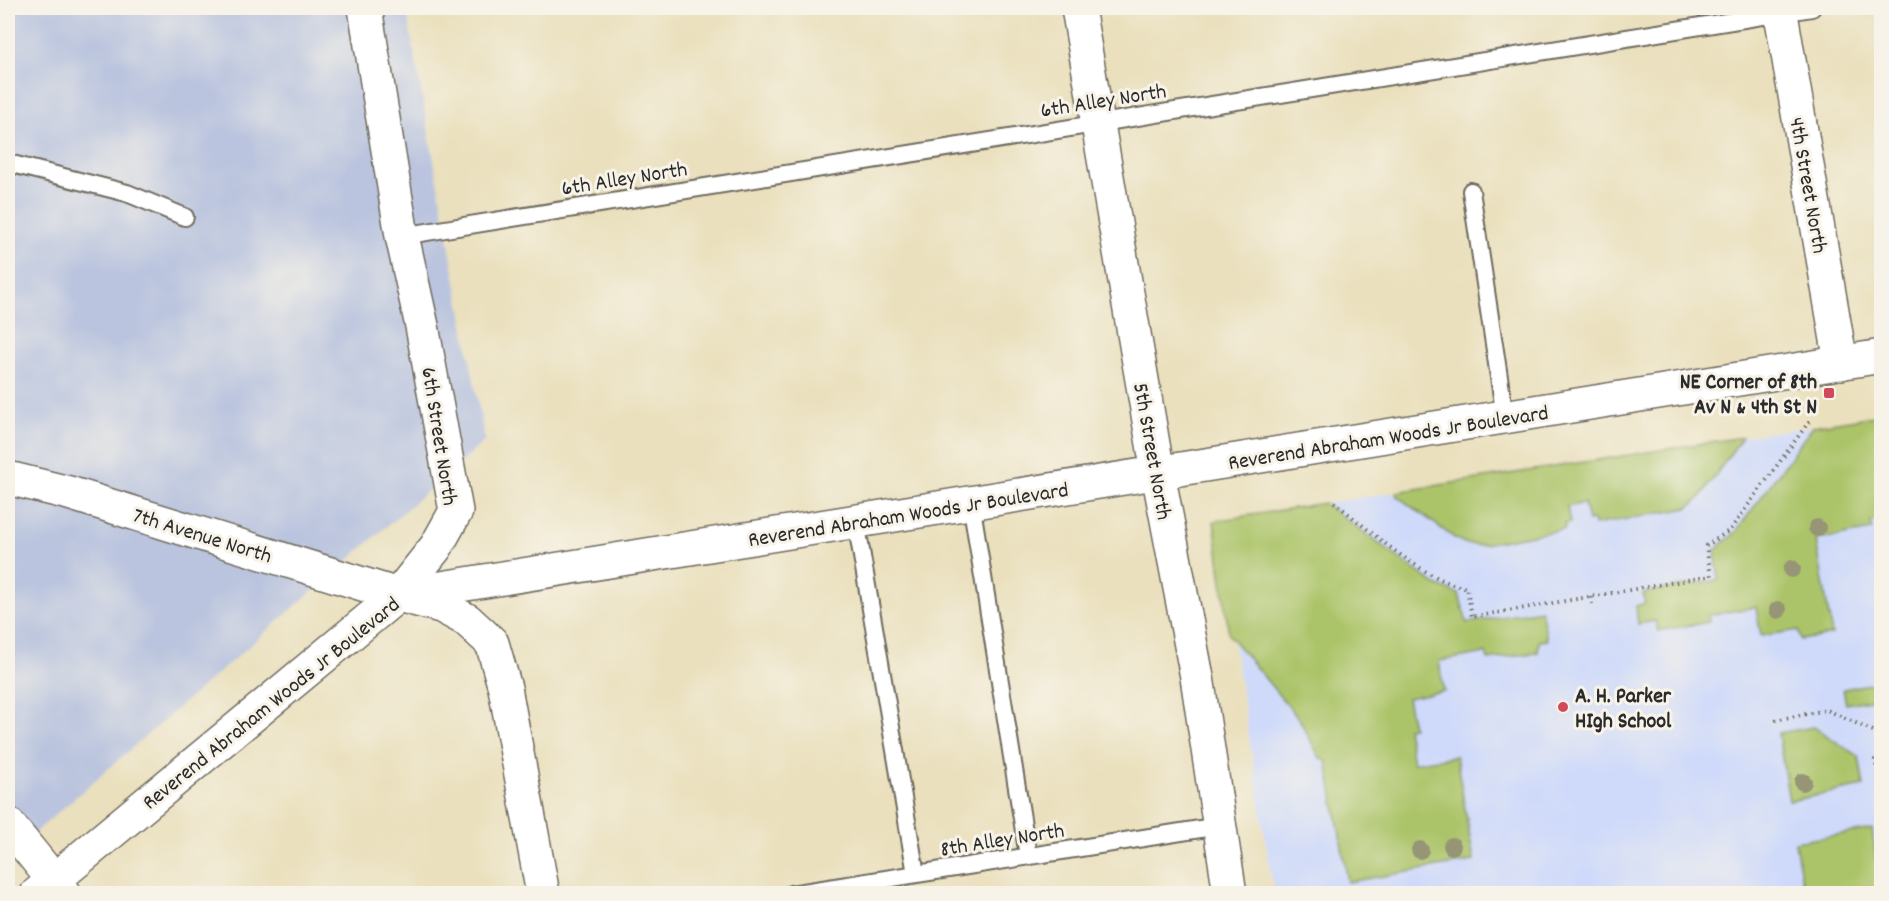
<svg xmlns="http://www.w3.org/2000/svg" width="1889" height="901" font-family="Dekko,sans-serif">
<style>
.built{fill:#cfdafa}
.industrial{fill:#bac4de}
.green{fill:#acc469;stroke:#6c784a;stroke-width:1.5}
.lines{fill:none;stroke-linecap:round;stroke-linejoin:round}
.service-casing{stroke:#6e6a5e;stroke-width:20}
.minor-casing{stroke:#6e6a5e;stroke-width:36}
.tertiary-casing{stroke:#6e6a5e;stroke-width:36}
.secondary-casing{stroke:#6e6a5e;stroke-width:36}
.path{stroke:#6e6a5e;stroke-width:4;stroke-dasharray:1.5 4.5;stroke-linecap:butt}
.service{stroke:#fff;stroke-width:16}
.minor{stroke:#fff;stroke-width:33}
.tertiary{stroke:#fff;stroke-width:33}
.secondary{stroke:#fff;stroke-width:33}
.tree{fill:#969677}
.poi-dot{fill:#d1495b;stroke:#f7f3e8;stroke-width:2}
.labels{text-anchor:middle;stroke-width:6;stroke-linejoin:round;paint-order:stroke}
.street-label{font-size:22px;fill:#2b2b2b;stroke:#f7f3e8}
.poi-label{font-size:22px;font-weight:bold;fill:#2b2b2b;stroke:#f7f3e8;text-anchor:end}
</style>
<rect width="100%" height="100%" fill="#f7f3e8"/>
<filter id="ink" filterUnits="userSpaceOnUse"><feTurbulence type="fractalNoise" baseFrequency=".0167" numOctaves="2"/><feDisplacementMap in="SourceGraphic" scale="12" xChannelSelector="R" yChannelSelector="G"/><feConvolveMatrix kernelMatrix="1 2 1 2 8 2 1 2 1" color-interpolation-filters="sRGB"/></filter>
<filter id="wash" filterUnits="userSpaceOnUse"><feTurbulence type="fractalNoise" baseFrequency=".008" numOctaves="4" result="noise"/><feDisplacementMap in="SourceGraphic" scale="24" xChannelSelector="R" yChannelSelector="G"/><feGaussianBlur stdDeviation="1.35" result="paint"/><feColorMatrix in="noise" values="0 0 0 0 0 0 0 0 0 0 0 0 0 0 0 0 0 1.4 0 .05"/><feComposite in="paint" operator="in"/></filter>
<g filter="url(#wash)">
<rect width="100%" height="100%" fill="#eae0bd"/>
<polygon class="built" points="1881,415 1881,893 1274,893 1214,521"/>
<polygon class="industrial" points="8,8 406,8 485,441 8,856"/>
<g class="green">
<polygon points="1881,415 1881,520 1871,522 1872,530 1816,540 1832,635 1801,640 1798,630 1761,636 1756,607 1708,615 1709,622 1658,631 1656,621 1638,624 1636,606 1645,603 1643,593 1719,580 1715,550 1735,533 1813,426"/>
<polygon points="1742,437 1699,499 1688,508 1594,525 1593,520 1588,521 1584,503 1567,507 1570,523 1564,524 1565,529 1479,545 1467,544 1456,539 1397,496 1396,492"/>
<polygon points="1324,503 1436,585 1459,594 1467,623 1541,610 1547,640 1539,641 1538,652 1488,660 1486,653 1439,661 1444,691 1407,698 1413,727 1407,728 1413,763 1456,756 1474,861 1348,882 1327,761 1320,758 1299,719 1229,635 1214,521"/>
<polygon points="1881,682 1881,698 1846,704 1843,689"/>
<polygon points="1814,727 1859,757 1864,786 1789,801 1778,733"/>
<polygon points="1872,829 1881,893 1804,893 1795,842"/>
</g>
</g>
<g filter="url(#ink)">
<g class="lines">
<g class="service-casing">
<g id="service">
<polyline points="8,163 127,193 185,217"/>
<polyline points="1471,191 1505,417"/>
<polyline points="402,236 1812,8"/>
<polyline points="971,502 1028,856"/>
<polyline points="856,521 916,874"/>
<polyline points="791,894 1219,826"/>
</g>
</g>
<g class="minor-casing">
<g id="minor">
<polyline points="365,8 402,236 422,326 456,511 436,547 398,595 441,606 467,620 492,643 505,688 543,894"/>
<polyline points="1078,8 1158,473"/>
<polyline points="1780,8 1841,363"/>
</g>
</g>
<g class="tertiary-casing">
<g id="tertiary">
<polyline points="1158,473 1197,677 1230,894"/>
<polyline points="8,824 65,894"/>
</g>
</g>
<g class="secondary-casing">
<g id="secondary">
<polyline points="8,478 69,493 398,595"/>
<polyline points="37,894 398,595 1882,356"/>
</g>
</g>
<g class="path">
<path d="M 1334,502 C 1371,531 1421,579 1467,588 L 1472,617 L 1711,576 L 1706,546 L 1730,530 L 1811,419"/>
<polyline points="1591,597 1592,604"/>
<polyline points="1775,720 1827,710 1882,735"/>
<polyline points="1882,742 1875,760 1882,789"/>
</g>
<use href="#service" class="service"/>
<use href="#minor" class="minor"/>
<use href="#tertiary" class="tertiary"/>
<use href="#secondary" class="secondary"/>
</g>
<g class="tree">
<circle cx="1817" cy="528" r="9"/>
<circle cx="1792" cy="569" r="9"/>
<circle cx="1778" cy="610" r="9"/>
<circle cx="1803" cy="782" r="9"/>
<circle cx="1452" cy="846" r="9"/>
<circle cx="1420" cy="850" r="9"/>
</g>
</g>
<g class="poi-dot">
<rect x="1823" y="387" width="12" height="12" rx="3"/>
<circle cx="1563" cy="707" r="6"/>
</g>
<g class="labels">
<g class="street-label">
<text transform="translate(1103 99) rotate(-9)" y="8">6th Alley North</text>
<text transform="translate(624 177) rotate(-9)" y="8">6th Alley North</text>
<text transform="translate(1810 185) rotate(80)" y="8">4th Street North</text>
<text transform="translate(441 436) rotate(81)" y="8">6th Street North</text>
<text transform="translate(1388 436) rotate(-9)" y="8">Reverend Abraham Woods Jr Boulevard</text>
<text transform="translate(1154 451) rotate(80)" y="8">5th Street North</text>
<text transform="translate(908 513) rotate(-9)" y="8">Reverend Abraham Woods Jr Boulevard</text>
<text transform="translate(203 534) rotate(17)" y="8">7th Avenue North</text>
<text transform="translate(270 702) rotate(-39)" y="8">Reverend Abraham Woods Jr Boulevard</text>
<text transform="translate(1002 838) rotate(-9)" y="8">8th Alley North</text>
</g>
<g class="poi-label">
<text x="1817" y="388">NE Corner of 8th<tspan x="1817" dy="25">Av N &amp; 4th St N</tspan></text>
<text x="1575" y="702" text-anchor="start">A. H. Parker<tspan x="1575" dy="25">HIgh School</tspan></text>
</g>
</g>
<rect width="1889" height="901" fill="none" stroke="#f7f3e8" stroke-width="30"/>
</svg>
